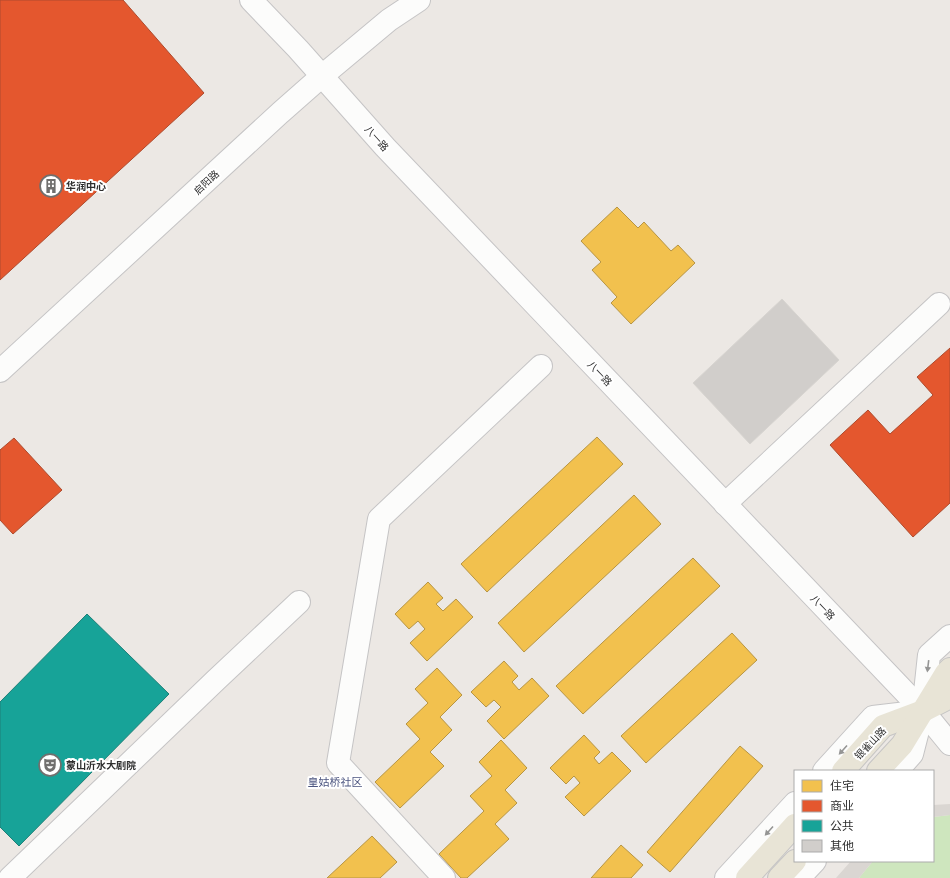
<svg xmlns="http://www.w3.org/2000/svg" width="950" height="878" font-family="'Open Sans','Noto Sans SC',sans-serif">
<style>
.green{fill:#cee6be}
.plaza{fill:#dad6d2}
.homes{fill:#f2c14e;stroke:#b79544}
.shops{fill:#e4572e;stroke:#ad4b2e}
.public{fill:#17a398;stroke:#1e8078}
.building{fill:#d1cecb;stroke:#d7d4d0}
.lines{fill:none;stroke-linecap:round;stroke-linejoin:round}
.minor-casing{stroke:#c5c4c5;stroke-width:24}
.major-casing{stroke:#c6c5c4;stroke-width:24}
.minor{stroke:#fcfcfb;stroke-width:22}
.major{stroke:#e8e4d6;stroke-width:22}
.oneway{fill:#959594}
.labels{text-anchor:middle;stroke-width:4;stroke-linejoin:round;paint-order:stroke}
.street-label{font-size:10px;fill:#2e2e2e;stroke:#fff}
.poi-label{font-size:10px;font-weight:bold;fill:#2e2e2e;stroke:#fff;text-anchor:start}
.neighbourhood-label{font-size:11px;fill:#4d5680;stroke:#fff}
</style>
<rect width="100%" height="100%" fill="#ece8e4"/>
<polygon class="green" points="950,815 950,878 859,878 873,861 933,861 933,817"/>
<g class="plaza">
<polygon points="950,804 950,815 933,817 933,805"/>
<polygon points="851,861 873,861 859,878 836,878"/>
</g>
<g class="homes">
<polygon points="617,207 638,228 644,222 671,251 678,245 695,263 631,324 611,303 617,297 592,270 601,262 581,241"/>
<polygon points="597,437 623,464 487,592 461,564"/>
<polygon points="634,495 661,524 524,652 498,623"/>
<polygon points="693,558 720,586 583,714 556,686"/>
<polygon points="428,582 443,598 436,604 443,611 456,599 473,617 427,661 410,643 425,629 418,621 409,629 395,614"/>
<polygon points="732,633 757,660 646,763 621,736"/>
<polygon points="504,661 518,676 512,682 519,690 532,678 549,696 504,739 487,721 501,707 494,700 486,707 471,692"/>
<polygon points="437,668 462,695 440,717 452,730 430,752 444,766 400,808 375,782 420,739 406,724 428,703 415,689"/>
<polygon points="584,735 600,752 594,758 599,764 612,752 631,771 584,816 565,797 580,783 574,776 566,784 550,768"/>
<polygon points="501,740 527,768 505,790 517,803 495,824 509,839 467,878 461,878 439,854 484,811 470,796 492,776 479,762"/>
<polygon points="740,746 763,766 670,872 647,852"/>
<polygon points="372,836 397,862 380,878 327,878"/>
<polygon points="621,845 643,865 631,878 591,878"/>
</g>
<g class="shops">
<polygon points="0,0 123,0 204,93 0,280"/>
<polygon points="950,348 950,503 913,537 830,445 868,410 890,434 933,395 917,377"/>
<polygon points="14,438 62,490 13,534 0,520 0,450"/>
</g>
<polygon class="public" points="87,614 169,694 19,846 0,827 0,702"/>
<polygon class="building" points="782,299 839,360 750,444 693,383"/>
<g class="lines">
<g class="minor-casing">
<g id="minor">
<polyline points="251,0 298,49 385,147 923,711 950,744"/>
<polyline points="0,371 280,113 322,76 389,20 419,0"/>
<polyline points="725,504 939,304"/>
<polyline points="824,771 873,717 907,713"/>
<polyline points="897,771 912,754 923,711 929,655 950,636"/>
<polyline points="10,878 216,680 299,602"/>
<polyline points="444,878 338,763 379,519 541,366"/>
<polyline points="726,878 795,803"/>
<polyline points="799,878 815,861"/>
</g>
</g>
<g class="major-casing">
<g id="major">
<polyline points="843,771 883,726 923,711 950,697"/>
<polyline points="878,771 902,745 946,673 950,669"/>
<polyline points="747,878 795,825"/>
<polyline points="779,878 795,861"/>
</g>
</g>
<use href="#minor" class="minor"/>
<use href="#major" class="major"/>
</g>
<defs><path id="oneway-solid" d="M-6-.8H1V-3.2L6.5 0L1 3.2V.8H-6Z"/></defs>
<g class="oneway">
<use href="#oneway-solid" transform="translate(928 666) rotate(97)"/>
<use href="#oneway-solid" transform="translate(843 750) rotate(132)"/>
<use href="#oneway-solid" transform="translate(769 831) rotate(132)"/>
</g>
<defs>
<g id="building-ring" transform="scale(1.15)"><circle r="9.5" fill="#fff" stroke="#706f6e" stroke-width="1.5"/><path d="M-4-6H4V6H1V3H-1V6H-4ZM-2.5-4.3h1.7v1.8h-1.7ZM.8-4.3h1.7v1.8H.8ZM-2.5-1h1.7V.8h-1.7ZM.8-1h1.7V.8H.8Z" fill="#706f6e"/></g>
<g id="theatre-ring" transform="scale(1.15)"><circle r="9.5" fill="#fff" stroke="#706f6e" stroke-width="1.5"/><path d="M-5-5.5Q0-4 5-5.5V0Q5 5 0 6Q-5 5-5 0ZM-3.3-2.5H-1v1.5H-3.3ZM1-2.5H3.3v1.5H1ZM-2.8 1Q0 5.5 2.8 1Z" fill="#706f6e"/></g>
</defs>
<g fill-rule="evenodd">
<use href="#building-ring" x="51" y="186"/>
<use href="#theatre-ring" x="50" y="765"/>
</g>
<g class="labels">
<g class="street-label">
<text transform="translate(377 138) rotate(48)" y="4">八一路</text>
<text transform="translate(206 182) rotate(-43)" y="4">启阳路</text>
<text transform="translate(600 373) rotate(46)" y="4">八一路</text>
<text transform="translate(823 607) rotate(46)" y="4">八一路</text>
<text transform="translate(870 743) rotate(-46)" y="4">银雀山路</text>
</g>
<g class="poi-label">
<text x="66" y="190">华润中心</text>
<text x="66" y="769">蒙山沂水大剧院</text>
</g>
<g class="neighbourhood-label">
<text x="335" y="786">皇姑桥社区</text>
</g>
</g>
<rect x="794" y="770" width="140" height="92" fill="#ffffff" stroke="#ababab"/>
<rect x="802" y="780" width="20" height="12" fill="#f2c14e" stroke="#ababab"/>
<text x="830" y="790" font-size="12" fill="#2e2e2e">住宅</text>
<rect x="802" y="800" width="20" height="12" fill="#e4572e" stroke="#ababab"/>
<text x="830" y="810" font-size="12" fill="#2e2e2e">商业</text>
<rect x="802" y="820" width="20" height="12" fill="#17a398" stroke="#ababab"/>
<text x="830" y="830" font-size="12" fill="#2e2e2e">公共</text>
<rect x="802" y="840" width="20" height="12" fill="#d1cecb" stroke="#ababab"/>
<text x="830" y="850" font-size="12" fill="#2e2e2e">其他</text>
</svg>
